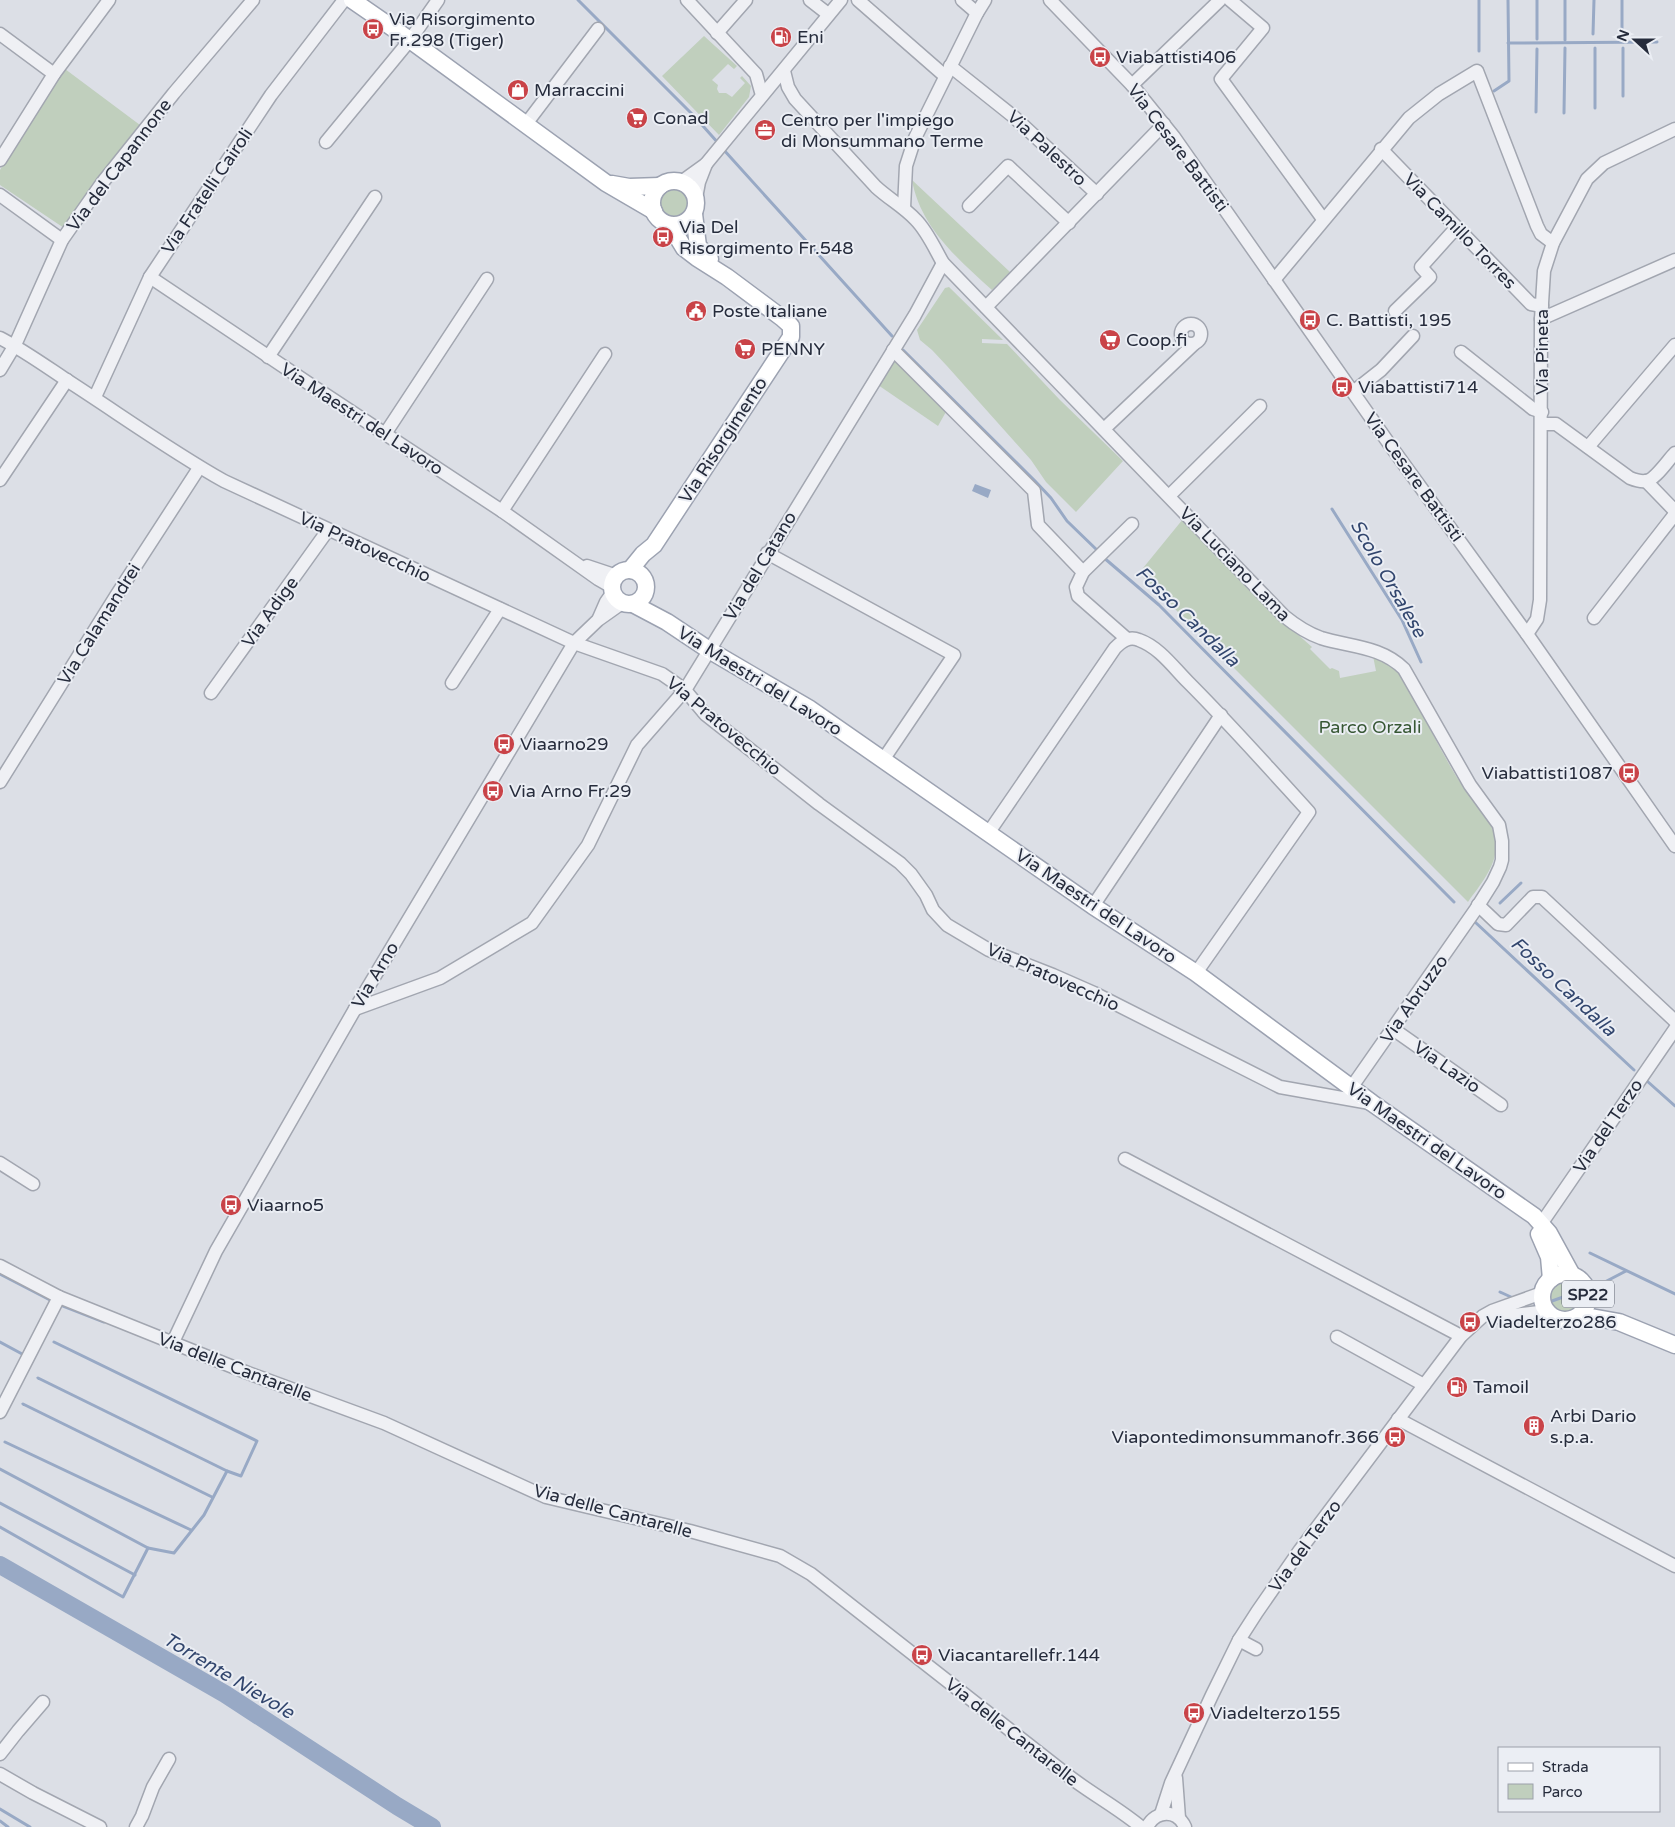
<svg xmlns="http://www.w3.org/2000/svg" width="1675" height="1827" font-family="'Varela Round',sans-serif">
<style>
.green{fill:#c0cfbd}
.water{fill:#98a9c5}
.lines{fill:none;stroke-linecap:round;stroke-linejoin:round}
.stream{stroke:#98a9c5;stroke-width:3}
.river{stroke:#98a9c5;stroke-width:18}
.minor-casing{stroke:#a2a6b0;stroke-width:15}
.major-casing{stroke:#9ca2b1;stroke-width:19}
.minor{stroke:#eff0f4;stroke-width:12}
.major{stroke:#fff;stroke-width:16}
.labels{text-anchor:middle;stroke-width:4;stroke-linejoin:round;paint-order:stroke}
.shield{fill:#ebeef4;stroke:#616673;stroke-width:1}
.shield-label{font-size:16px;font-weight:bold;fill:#262c3c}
.poi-label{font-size:18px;fill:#262c3c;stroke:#ebeef4;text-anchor:start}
.street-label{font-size:18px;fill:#262c3c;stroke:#ebeef4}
.park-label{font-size:18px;fill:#375734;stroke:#ebeef4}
.water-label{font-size:19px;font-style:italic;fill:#32466e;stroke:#ebeef4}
</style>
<rect width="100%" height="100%" fill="#dcdfe6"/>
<g class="green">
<polygon points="704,36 737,66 734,69 728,64 712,80 718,85 717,89 719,93 726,93 732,97 745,83 740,78 742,76 751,86 749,97 719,135 662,76"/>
<polygon points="65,69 140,125 90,190 64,228 0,185 0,170 59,74"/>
<path d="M 912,180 L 1010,272 L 992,290 C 959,260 920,227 912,180 Z"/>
<circle cx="674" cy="203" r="15"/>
<polygon points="949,287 1003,340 982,339 982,343 1007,344 1060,400 1123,461 1076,512 1046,482 1031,460 947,366 932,350 920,340 917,330 945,288"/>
<polygon points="895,359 947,410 938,426 878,385"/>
<path d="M 1183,519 L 1295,632 L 1312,647 L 1310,649 L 1330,669 L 1332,668 L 1339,671 L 1340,678 L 1376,671 L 1373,656 C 1388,663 1398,670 1408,684 C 1423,715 1438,746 1456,776 C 1469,797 1494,817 1496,844 C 1497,866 1480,885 1468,902 L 1139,573 Z"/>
<circle cx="1564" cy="1296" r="16"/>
</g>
<polygon class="water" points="975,484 991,490 988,498 972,491"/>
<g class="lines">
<g class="stream">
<polyline points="578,0 695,117 719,144"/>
<polyline points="1479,0 1479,51"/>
<polyline points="1537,0 1537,39"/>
<polyline points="1622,32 1622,0"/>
<polyline points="1593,34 1594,0"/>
<polyline points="1565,40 1565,0"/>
<polyline points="1508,43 1657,42"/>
<polyline points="1595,48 1595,108"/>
<polyline points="1623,48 1623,96"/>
<polyline points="1494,91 1509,81 1508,0"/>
<polyline points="1536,112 1537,49"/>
<polyline points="1564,113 1565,48"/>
<polyline points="723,149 892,336"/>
<polyline points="903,350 1035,481 1051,498 1067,521 1099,552"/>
<polyline points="1332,509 1402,620 1421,662"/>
<polyline points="1103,557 1159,605 1454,902"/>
<polyline points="1500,903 1521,883"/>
<polyline points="1475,922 1634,1070"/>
<polyline points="1647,1081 1675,1106"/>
<polyline points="1590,1253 1675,1294"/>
<polyline points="0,1274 50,1300"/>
<polyline points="1601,1284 1626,1271"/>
<polyline points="1500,1292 1511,1297"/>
<polyline points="1552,1301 1577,1292"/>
<polyline points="63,1306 104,1322"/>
<polyline points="0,1342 24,1355"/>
<polyline points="38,1378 227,1471"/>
<polyline points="23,1404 212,1497"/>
<polyline points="5,1442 191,1530"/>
<polyline points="0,1469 148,1548"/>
<polyline points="0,1503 135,1575"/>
<polyline points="0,1527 123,1597 148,1548 174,1553 204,1515 227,1471 241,1476 257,1441 54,1342"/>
<polyline points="0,1809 30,1827"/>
<polyline points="0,1821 8,1827"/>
</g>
<polyline class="river" points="0,1565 225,1694 397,1806 432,1827"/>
<g class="minor-casing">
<g id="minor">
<polyline points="687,0 756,74 761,92"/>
<polyline points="810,0 828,14"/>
<polyline points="858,0 945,76"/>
<polyline points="962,0 977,13"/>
<polyline points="1050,0 1132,85 1174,137 1390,445 1527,634 1675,846"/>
<polyline points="1230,0 1263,28 1221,79 1323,219"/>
<polyline points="717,33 746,0"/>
<polyline points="0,34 54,74"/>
<polyline points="950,66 1014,117 1097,194"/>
<path d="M 784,71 L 788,87 L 795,99 L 876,187 C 889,199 904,207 916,220 C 927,231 935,249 943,263 L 1284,616 C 1295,625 1307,633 1321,638 C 1350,647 1381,646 1404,669 L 1470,785 L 1499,825 L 1502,841 L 1502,860 L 1500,867 L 1493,882 L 1476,909 L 1351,1088"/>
<polyline points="1132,85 1220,0"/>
<polyline points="526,124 598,29"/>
<polyline points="326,142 410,40 438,0"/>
<polyline points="1381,149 1531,304 1542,306"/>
<polyline points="0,160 54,74 109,0"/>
<polyline points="681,182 706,164 841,0"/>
<polyline points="0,195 62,240"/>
<polyline points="696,198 699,182 706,164"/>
<polyline points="969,206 1008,166 1069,223"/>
<polyline points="904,208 906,166 915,138 977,13 985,0"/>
<polyline points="150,277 317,389 502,511 598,579 612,587"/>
<polyline points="1274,280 1409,118 1439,94 1477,71 1537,226 1541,234 1553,243"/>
<polyline points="986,307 1164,124"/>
<polyline points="1395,311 1430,277 1421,267 1456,228"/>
<polyline points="1541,319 1675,260"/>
<circle cx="1191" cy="334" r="10"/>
<path d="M 0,338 C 23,350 44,365 65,379 C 118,413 169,450 224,481 L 574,643 L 662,674 L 685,690 L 705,714 L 819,804 L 900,863 L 911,874 L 926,895 L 933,910 L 947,925 L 989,950 L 1053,975 L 1094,993 L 1280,1087 L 1370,1103"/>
<polyline points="893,350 1034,491 1038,525 1083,572 1076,587 1078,596 1127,639"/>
<polyline points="1461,352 1533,409 1542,412"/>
<polyline points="268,357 375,197"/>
<polyline points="0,370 15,345 62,240 102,183 174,93 253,0"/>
<polyline points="1353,392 1381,370 1413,336"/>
<polyline points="95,397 150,277 271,95 344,0"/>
<path d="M 1542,424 L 1556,424 L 1630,478 C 1635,480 1640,482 1646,481 C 1655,480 1668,460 1675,453"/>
<polyline points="1104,429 1194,344"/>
<polyline points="385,434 487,279"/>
<polyline points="1588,447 1675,345"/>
<polyline points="0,480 67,380"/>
<polyline points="1646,481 1675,511"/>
<polyline points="1169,496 1260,406"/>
<polyline points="502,511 605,354"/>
<polyline points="767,553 954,655 883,760"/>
<polyline points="587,566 617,576"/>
<polyline points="1083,572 1132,524"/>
<polyline points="599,618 606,602 613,592"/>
<polyline points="1594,618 1675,514"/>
<polyline points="1527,634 1537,619 1540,600 1541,319 1544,271 1553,243 1587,179 1604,163 1675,129"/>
<polyline points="452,683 500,609"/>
<polyline points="211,693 328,530"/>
<polyline points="0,782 116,596 199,468"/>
<path d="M 989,832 L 1115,648 C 1122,641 1129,636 1139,640 C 1159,647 1174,668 1188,682 C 1230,724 1269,768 1309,812 L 1196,973"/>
<polyline points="1478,905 1498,924 1506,925 1533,897 1542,897 1675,1021"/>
<polyline points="1093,906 1221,715"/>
<polyline points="355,1009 440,978 532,923 588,845 637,745 685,690 915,315 943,263"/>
<polyline points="1393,1029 1501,1105"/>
<polyline points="1125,1159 1461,1336"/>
<polyline points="0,1163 33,1184"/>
<polyline points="1541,1224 1675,1029"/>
<path d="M 0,1266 L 59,1297 L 248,1373 L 384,1423 L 546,1497 L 690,1531 L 780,1556 L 811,1574 L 1066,1774 C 1090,1793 1117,1807 1141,1827"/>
<polyline points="1496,1317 1547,1311"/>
<polyline points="1337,1337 1424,1385"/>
<polyline points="173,1342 216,1251 355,1009 574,643 598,620 622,603"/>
<polyline points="0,1412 59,1297"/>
<polyline points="1398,1419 1675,1566"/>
<polyline points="1239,1640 1256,1649"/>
<polyline points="0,1754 18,1731 43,1702"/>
<polyline points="0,1774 33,1793 100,1827"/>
<polyline points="1176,1778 1179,1818"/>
<polyline points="1161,1814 1171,1783 1212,1695 1239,1640 1257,1612 1300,1550 1461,1336 1483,1316 1492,1311 1542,1293"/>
<polyline points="136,1827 142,1816 153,1787 169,1759"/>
<path d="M 1147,1827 C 1156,1810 1177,1809 1185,1827"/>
</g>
</g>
<g class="major-casing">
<g id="major">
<polyline points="352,0 410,40 606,183 654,211"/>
<circle cx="674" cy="203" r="22"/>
<polyline points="612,184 629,187 660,186"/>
<polyline points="694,214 698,246 710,259"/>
<polyline points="630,570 643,554 654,545 791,337 791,326 782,318 727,277 697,258 684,248 670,225"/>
<circle cx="629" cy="587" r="17"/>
<polyline points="633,604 667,622 709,650 810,709 1093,906 1196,973 1372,1103 1534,1216 1549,1233 1572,1275"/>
<polyline points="1539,1234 1549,1257 1551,1279"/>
<circle cx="1565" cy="1297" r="23"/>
<polyline points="1580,1315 1619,1322 1675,1345"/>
</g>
</g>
<use href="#minor" class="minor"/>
<use href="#major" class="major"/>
</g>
<defs>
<g id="bus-disc" transform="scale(1.125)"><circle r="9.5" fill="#c94348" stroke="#ebeef4"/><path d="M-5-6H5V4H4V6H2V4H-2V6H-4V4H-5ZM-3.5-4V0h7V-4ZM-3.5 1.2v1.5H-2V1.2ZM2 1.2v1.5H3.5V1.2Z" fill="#fff"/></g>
<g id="fuel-disc" transform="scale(1.125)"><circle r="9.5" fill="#c94348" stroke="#ebeef4"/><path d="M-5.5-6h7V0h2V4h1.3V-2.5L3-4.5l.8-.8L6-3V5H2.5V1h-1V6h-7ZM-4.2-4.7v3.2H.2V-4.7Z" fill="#fff"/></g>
<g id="shop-disc" transform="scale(1.125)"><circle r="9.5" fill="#c94348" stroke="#ebeef4"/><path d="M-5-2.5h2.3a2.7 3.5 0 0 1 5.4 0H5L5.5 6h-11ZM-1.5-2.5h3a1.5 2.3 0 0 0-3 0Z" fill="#fff"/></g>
<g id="supermarket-disc" transform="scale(1.125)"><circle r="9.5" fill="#c94348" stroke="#ebeef4"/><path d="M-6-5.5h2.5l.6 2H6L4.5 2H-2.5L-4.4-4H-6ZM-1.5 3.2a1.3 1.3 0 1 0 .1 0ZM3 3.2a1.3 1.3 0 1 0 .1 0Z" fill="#fff"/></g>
<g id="office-disc" transform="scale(1.125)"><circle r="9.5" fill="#c94348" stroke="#ebeef4"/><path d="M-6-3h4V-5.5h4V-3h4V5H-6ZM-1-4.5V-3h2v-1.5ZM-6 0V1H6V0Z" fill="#fff"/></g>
<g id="civic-disc" transform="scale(1.125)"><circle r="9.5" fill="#c94348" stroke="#ebeef4"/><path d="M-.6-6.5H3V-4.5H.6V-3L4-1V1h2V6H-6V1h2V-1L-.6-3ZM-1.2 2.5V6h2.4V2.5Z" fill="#fff"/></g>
<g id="building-disc" transform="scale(1.125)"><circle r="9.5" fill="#c94348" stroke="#ebeef4"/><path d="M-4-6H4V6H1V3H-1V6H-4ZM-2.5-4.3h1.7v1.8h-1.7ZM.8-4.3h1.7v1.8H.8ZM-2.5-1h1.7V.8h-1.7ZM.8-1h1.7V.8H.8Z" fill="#fff"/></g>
</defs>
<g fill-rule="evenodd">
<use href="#bus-disc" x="373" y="29"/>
<use href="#fuel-disc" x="781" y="37"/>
<use href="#bus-disc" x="1100" y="57"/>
<use href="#shop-disc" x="518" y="90"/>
<use href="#supermarket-disc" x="637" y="118"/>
<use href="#office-disc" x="765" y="130"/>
<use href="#bus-disc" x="663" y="237"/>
<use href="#civic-disc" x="696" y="311"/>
<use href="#bus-disc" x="1310" y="320"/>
<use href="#supermarket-disc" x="1110" y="340"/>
<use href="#supermarket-disc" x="745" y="349"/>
<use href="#bus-disc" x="1342" y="387"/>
<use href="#bus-disc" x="504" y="744"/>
<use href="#bus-disc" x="1629" y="773"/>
<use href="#bus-disc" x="493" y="791"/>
<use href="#bus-disc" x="231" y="1205"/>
<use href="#bus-disc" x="1470" y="1322"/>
<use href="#fuel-disc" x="1457" y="1387"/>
<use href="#building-disc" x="1534" y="1426"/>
<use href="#bus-disc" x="1395" y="1437"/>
<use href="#bus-disc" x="922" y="1655"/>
<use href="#bus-disc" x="1194" y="1713"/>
</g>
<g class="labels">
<rect class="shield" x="1562" y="1280.5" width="52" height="27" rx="4"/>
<g class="shield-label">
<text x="1588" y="1300">SP22</text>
</g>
<g class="poi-label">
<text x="389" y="25">Via Risorgimento<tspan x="389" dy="21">Fr.298 (Tiger)</tspan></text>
<text x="797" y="43">Eni</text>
<text x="1116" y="63">Viabattisti406</text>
<text x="534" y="96">Marraccini</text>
<text x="653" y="124">Conad</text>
<text x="781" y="126">Centro per l'impiego<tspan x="781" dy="21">di Monsummano Terme</tspan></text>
<text x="679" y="233">Via Del<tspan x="679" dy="21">Risorgimento Fr.548</tspan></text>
<text x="712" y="317">Poste Italiane</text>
<text x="1326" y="326">C. Battisti, 195</text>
<text x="1126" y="346">Coop.fi</text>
<text x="761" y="355">PENNY</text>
<text x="1358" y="393">Viabattisti714</text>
<text x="520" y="750">Viaarno29</text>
<text x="1613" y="779" text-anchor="end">Viabattisti1087</text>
<text x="509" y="797">Via Arno Fr.29</text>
<text x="247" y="1211">Viaarno5</text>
<text x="1486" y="1328">Viadelterzo286</text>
<text x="1473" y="1393">Tamoil</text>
<text x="1550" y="1422">Arbi Dario<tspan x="1550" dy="21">s.p.a.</tspan></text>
<text x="1379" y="1443" text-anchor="end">Viapontedimonsummanofr.366</text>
<text x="938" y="1661">Viacantarellefr.144</text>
<text x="1210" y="1719">Viadelterzo155</text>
</g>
<g class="street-label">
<text transform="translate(1047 148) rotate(43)" y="6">Via Palestro</text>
<text transform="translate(1178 148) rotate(53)" y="6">Via Cesare Battisti</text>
<text transform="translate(119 165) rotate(-53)" y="6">Via del Capannone</text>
<text transform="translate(207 191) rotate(-56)" y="6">Via Fratelli Cairoli</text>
<text transform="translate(1460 231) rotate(46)" y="6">Via Camillo Torres</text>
<text transform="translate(1542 352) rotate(-90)" y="6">Via Pineta</text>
<text transform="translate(362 419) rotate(33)" y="6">Via Maestri del Lavoro</text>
<text transform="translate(723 440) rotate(-57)" y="6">Via Risorgimento</text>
<text transform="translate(1414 477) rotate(54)" y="6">Via Cesare Battisti</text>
<text transform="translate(365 547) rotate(25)" y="6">Via Pratovecchio</text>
<text transform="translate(1235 564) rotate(46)" y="6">Via Luciano Lama</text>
<text transform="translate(760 566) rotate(-59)" y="6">Via del Catano</text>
<text transform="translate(270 612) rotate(-54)" y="6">Via Adige</text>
<text transform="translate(99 624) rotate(-58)" y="6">Via Calamandrei</text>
<text transform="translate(760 681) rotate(32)" y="6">Via Maestri del Lavoro</text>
<text transform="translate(724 726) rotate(40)" y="6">Via Pratovecchio</text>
<text transform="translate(1096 906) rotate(34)" y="6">Via Maestri del Lavoro</text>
<text transform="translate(375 975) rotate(-59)" y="6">Via Arno</text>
<text transform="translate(1053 977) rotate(24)" y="6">Via Pratovecchio</text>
<text transform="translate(1414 999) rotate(-55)" y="6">Via Abruzzo</text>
<text transform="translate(1447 1067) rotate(35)" y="6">Via Lazio</text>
<text transform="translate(1608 1126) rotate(-56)" y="6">Via del Terzo</text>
<text transform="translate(1427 1141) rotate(35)" y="6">Via Maestri del Lavoro</text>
<text transform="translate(235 1367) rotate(21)" y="6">Via delle Cantarelle</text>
<text transform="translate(613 1511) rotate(15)" y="6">Via delle Cantarelle</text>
<text transform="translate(1305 1546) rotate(-54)" y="6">Via del Terzo</text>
<text transform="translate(1012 1732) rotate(38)" y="6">Via delle Cantarelle</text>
</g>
<g class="park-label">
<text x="1370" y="733">Parco Orzali</text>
</g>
<g class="water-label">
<text transform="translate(1389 578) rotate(60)" y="7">Scolo Orsalese</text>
<text transform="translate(1188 616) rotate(44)" y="7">Fosso Candalla</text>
<text transform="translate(1564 986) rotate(43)" y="7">Fosso Candalla</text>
<text transform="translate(229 1675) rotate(31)" y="7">Torrente Nievole</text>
</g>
</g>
<rect x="1498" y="1747" width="162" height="65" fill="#ebeef4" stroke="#9ca0aa"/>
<rect x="1508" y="1763" width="25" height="8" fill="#ffffff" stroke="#9ca0aa"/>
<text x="1542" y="1772" font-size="15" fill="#262c3c">Strada</text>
<rect x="1508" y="1784" width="25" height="15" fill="#c0cfbd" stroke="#9ca0aa"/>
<text x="1542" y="1797" font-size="15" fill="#262c3c">Parco</text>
<g transform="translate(1635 40) rotate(291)" stroke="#ebeef4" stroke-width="4" paint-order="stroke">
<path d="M0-4L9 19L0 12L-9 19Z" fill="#262c3c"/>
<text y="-8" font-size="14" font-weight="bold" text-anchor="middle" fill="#262c3c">N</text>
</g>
</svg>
